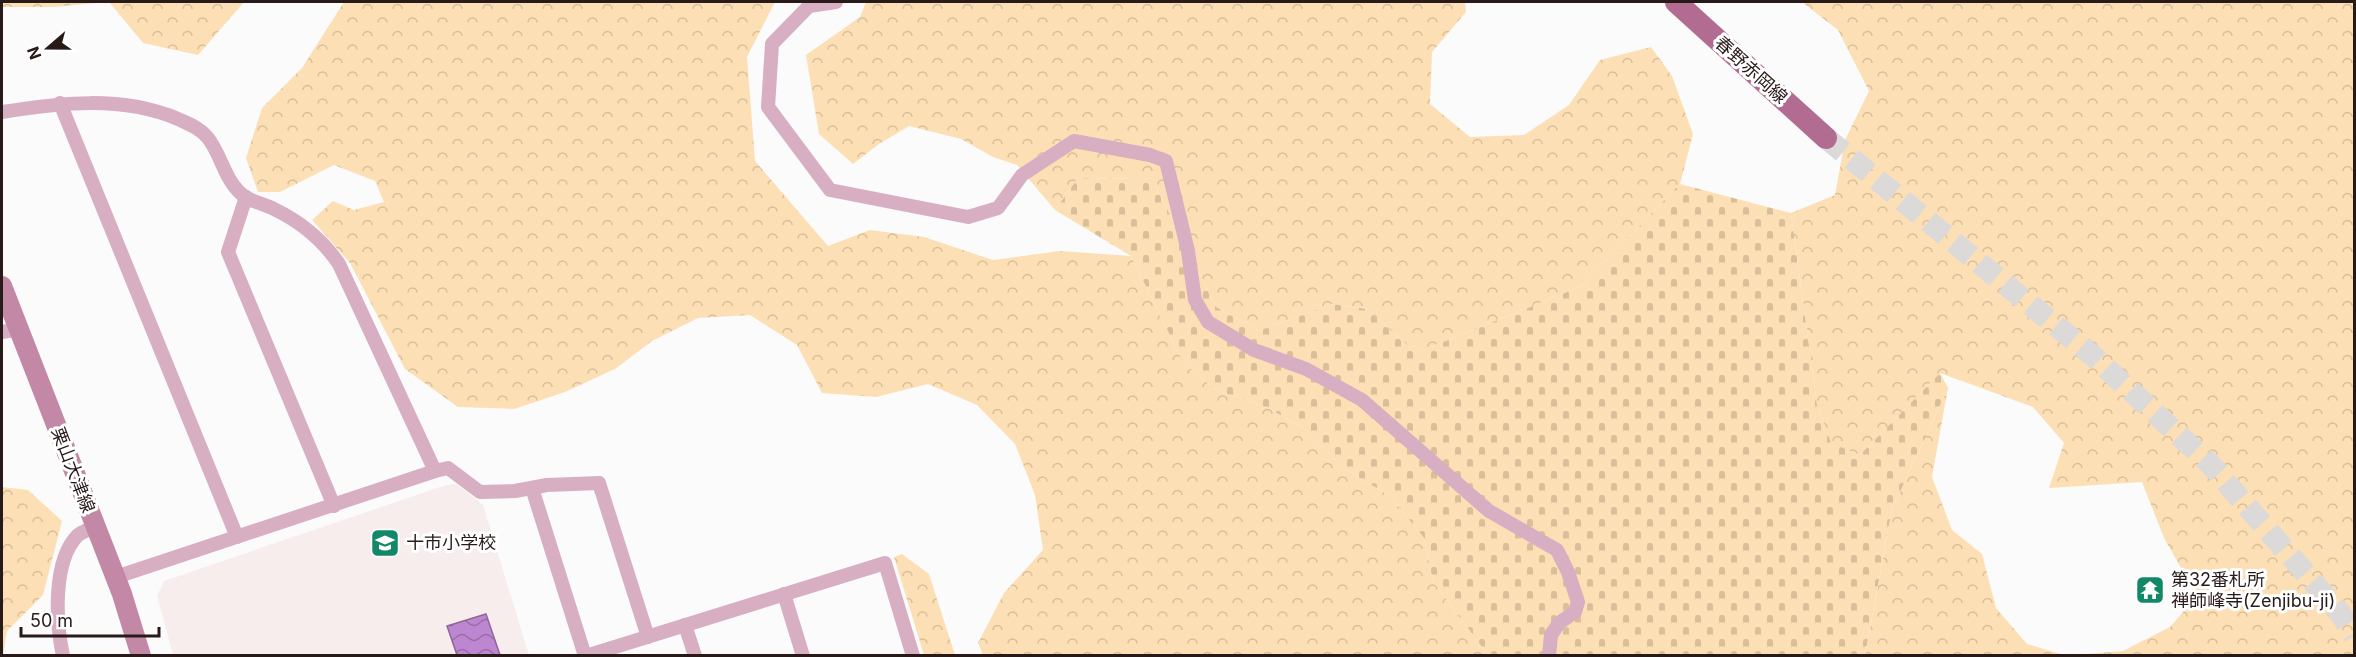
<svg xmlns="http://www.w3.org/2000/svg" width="2356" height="657" font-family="Inter,'Noto Sans JP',sans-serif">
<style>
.built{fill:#f8eded}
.forest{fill:url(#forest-crowns)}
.cemetery{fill:url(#cemetery-stones)}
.water{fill:url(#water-waves);stroke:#906699;stroke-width:1.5}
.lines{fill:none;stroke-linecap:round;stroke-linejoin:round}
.primary-tunnel{stroke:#dcd9d9;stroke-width:22;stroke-dasharray:22 11;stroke-linecap:butt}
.street{stroke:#d7aec2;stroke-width:14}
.secondary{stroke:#c288a6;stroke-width:20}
.primary{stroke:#b26c92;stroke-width:22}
.labels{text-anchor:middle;stroke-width:6;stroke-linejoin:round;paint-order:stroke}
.street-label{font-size:18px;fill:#291a1a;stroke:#fff}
.poi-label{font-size:18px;fill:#291a1a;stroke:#fff;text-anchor:start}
</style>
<defs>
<pattern id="forest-crowns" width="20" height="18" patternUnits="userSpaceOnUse" patternTransform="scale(1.5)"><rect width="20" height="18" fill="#fcdfb4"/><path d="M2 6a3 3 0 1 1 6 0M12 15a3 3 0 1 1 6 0" fill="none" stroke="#d8bf9a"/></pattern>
<pattern id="cemetery-stones" width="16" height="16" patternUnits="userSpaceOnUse" patternTransform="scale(1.5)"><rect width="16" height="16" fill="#fcdfb4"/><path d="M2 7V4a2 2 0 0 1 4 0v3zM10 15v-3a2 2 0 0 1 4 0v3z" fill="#d8bf9a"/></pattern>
<pattern id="water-waves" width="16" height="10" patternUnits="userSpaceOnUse" patternTransform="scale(1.5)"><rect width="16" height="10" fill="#bc86d0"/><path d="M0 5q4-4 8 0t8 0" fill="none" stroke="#996da8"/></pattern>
</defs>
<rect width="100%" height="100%" fill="#fbfbfb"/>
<polygon class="built" points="457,484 483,505 529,655 173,655 157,596 164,581 446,485"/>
<g class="forest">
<polygon points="2,2 107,2 53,7 2,7"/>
<polygon points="109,2 244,2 198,55 143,43"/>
<polygon points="344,2 775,2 747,57 755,161 828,246 870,230 924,237 993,260 1060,251 1131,256 1183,362 1216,390 1270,409 1306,430 1343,468 1390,496 1424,538 1433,581 1488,655 983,655 978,643 1004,593 1043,550 1035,495 1015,444 977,405 928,384 876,397 822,393 797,345 750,315 698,318 652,341 615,369 565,392 514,409 458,407 405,369 350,263 312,220 333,201 354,210 384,202 375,181 334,165 280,192 258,192 246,158 262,108 302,68"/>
<polygon points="866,2 1465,2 1466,12 1432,52 1430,104 1470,137 1524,135 1569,105 1600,60 1651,47 1672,76 1693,134 1680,184 1582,286 1416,353 1367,309 1332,304 1259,331 1216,307 1152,179 1078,178 1055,210 1017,165 993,157 961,139 909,126 879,144 853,164 819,134 806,55 860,17"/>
<polygon points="1802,2 2354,2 2354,655 2073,655 2123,651 2170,627 2197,596 2164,538 2142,482 2049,488 2064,443 2033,407 1940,373 1860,455 1831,444 1817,405 1791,213 1835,195 1845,140 1869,91 1838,30"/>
<polygon points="1948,388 1932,477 1952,530 1982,554 1996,608 2027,644 2064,655 1865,656 1892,509"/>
<polygon points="2,487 28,490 62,521 43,595 7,631 3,656"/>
<polygon points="902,554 929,574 955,655 924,655 894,557"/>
</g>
<polygon class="cemetery" points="1078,178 1152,179 1216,307 1259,331 1332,304 1367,309 1416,353 1582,286 1680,184 1791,213 1817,405 1831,443 1860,455 1940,373 1948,388 1892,509 1865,655 1488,655 1433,581 1424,538 1390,496 1343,468 1306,430 1270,409 1216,390 1183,362 1131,256 1055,210"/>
<polygon class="water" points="486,614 500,655 457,655 447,626"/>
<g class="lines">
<polyline class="primary-tunnel" points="1826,138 2092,355 2210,464 2341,614 2354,636"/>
<g class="street">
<polyline points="836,2 809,6 772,44 768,107 830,190 968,217 998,208 1022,175 1074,141 1150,155 1166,161 1188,251 1195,300 1208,322 1254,350 1306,369 1362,400 1489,511 1557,550 1568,572 1578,602 1575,612 1559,623 1551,635 1549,656"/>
<polyline points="60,103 237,537"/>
<path d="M 2,112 C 60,103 121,95 178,119 C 189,124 200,128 208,138 C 222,156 225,182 244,196 C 252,202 265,204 274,209 C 301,222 322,239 339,264 L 435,471 L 116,577"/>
<polyline points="246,197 228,252 334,506"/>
<polyline points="2,332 19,329"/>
<polyline points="435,471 448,468 480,492 515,491 547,485 599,483 648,637"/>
<polyline points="532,488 585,656"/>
<polyline points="784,594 803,656"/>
<polyline points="685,625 695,656"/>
<path d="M 63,656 C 56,623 52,561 78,535 C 82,532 90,529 95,526"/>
<polyline points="586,656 885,563 913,656"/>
</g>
<polyline class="secondary" points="2,286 122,594 141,656"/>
<polyline class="primary" points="1676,2 1826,138"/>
</g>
<defs>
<g id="school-square" transform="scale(1.5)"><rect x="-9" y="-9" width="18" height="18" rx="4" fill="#128869" stroke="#fff"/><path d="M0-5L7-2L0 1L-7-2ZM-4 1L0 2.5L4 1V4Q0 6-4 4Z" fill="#fff"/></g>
<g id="temple-square" transform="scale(1.5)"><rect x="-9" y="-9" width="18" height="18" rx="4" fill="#128869" stroke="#fff"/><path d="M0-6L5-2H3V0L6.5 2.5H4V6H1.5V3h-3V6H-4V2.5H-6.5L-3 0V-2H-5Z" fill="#fff"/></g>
</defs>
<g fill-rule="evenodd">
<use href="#school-square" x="385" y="543"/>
<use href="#temple-square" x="2150" y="590"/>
</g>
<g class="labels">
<g class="street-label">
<text transform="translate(1751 70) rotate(42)" y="6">春野赤岡線</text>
<text transform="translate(73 470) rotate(69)" y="6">栗山大津線</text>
</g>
<g class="poi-label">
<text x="406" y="549">十市小学校</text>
<text x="2171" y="586">第32番札所<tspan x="2171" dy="21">禅師峰寺(Zenjibu-ji)</tspan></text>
</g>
</g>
<rect width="2356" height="657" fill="none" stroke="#291a1a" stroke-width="6"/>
<g transform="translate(48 48) rotate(250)" stroke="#ffffff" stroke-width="4.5" paint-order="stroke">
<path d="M0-4.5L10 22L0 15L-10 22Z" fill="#291a1a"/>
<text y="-9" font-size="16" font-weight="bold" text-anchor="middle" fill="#291a1a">N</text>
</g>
<path d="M21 627v9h138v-9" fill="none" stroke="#291a1a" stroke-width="3"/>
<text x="30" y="627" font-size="18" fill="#291a1a" stroke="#ffffff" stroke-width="4.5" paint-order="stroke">50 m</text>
</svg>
